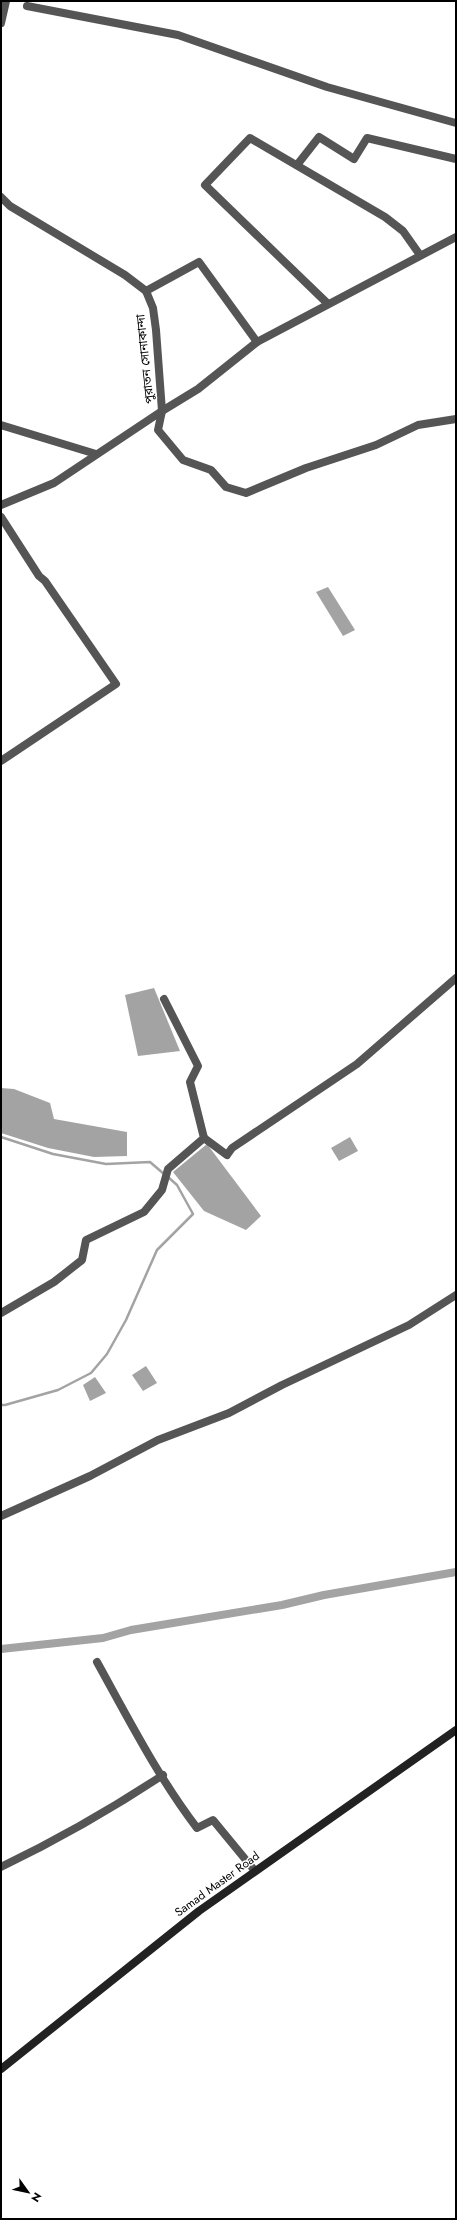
<svg xmlns="http://www.w3.org/2000/svg" width="457" height="2220" font-family="Jost,'Noto Sans Bengali',sans-serif">
<style>
.water{fill:#a3a3a3}
.lines{fill:none;stroke-linecap:round;stroke-linejoin:round}
.stream{stroke:#a3a3a3;stroke-width:2.5}
.canal{stroke:#a3a3a3;stroke-width:8}
.street{stroke:#555;stroke-width:8}
.secondary{stroke:#222;stroke-width:8}
.labels{text-anchor:middle;stroke-width:3;stroke-linejoin:round;paint-order:stroke}
.street-label{font-size:12px;fill:#000;stroke:#fff}
</style>
<rect width="100%" height="100%" fill="#fff"/>
<g class="water">
<polygon points="328,587 355,630 343,636 316,592"/>
<polygon points="154,988 180,1051 138,1056 125,995"/>
<polygon points="1,1088 14,1089 50,1103 54,1119 127,1132 127,1156 94,1157 48,1148 1,1133"/>
<polygon points="350,1137 358,1151 339,1161 331,1148"/>
<polygon points="207,1144 261,1216 246,1230 204,1211 173,1172"/>
<polygon points="146,1366 157,1383 143,1391 132,1375"/>
<polygon points="95,1377 106,1393 90,1401 83,1385"/>
</g>
<g class="lines">
<g class="stream">
<polyline points="1,1137 53,1154 106,1164 150,1162 164,1174"/>
<polyline points="1,1405 5,1405 58,1390 91,1373 107,1354 126,1320 157,1250 193,1214 177,1185 168,1177"/>
</g>
<polyline class="canal" points="1,1649 103,1638 131,1630 282,1605 324,1595 456,1572"/>
<g class="street">
<polyline points="27,6 178,35 327,87 456,123"/>
<polyline points="1,23 6,1"/>
<polyline points="297,165 319,137 354,159 367,138 456,159"/>
<polyline points="1,197 10,206 125,275 146,291 153,308 156,330 162,411 158,430 183,460 211,470 226,487 246,493 306,468 376,445 418,425 456,419"/>
<polyline points="146,291 199,262 257,342"/>
<polyline points="327,303 205,185 250,138 385,217 403,231 420,255"/>
<polyline points="1,425 96,454"/>
<polyline points="1,505 54,483 162,411 198,389 257,342 456,237"/>
<polyline points="1,517 39,576 45,581 116,684 1,761"/>
<polyline points="204,1138 227,1155 232,1148 357,1064 456,978"/>
<polyline points="1,1313 54,1282 82,1260 86,1240 144,1212 162,1190 168,1169 204,1138 190,1082 198,1066 164,999"/>
<polyline points="1,1516 90,1476 158,1440 229,1413 282,1385 409,1325 456,1295"/>
<path d="M 97,1662 C 128,1718 158,1777 197,1828 L 213,1820 L 255,1871"/>
<path d="M 1,1867 C 57,1840 110,1810 163,1775"/>
</g>
<polyline class="secondary" points="1,2069 199,1911 456,1730"/>
</g>
<g class="labels">
<g class="street-label">
<text transform="translate(145 359) rotate(-96)" y="4">পুরাতন সোনাকান্দা</text>
<text transform="translate(217 1884) rotate(-36)" y="4">Samad Master Road</text>
</g>
</g>
<rect width="457" height="2220" fill="none" stroke="#000000" stroke-width="4"/>
<g transform="translate(28 2192) rotate(123)" stroke="#ffffff" stroke-width="3" paint-order="stroke">
<path d="M0-3L7 15L0 10L-7 15Z" fill="#000000"/>
<text y="-6" font-size="11" font-weight="bold" text-anchor="middle" fill="#000000">N</text>
</g>
</svg>
